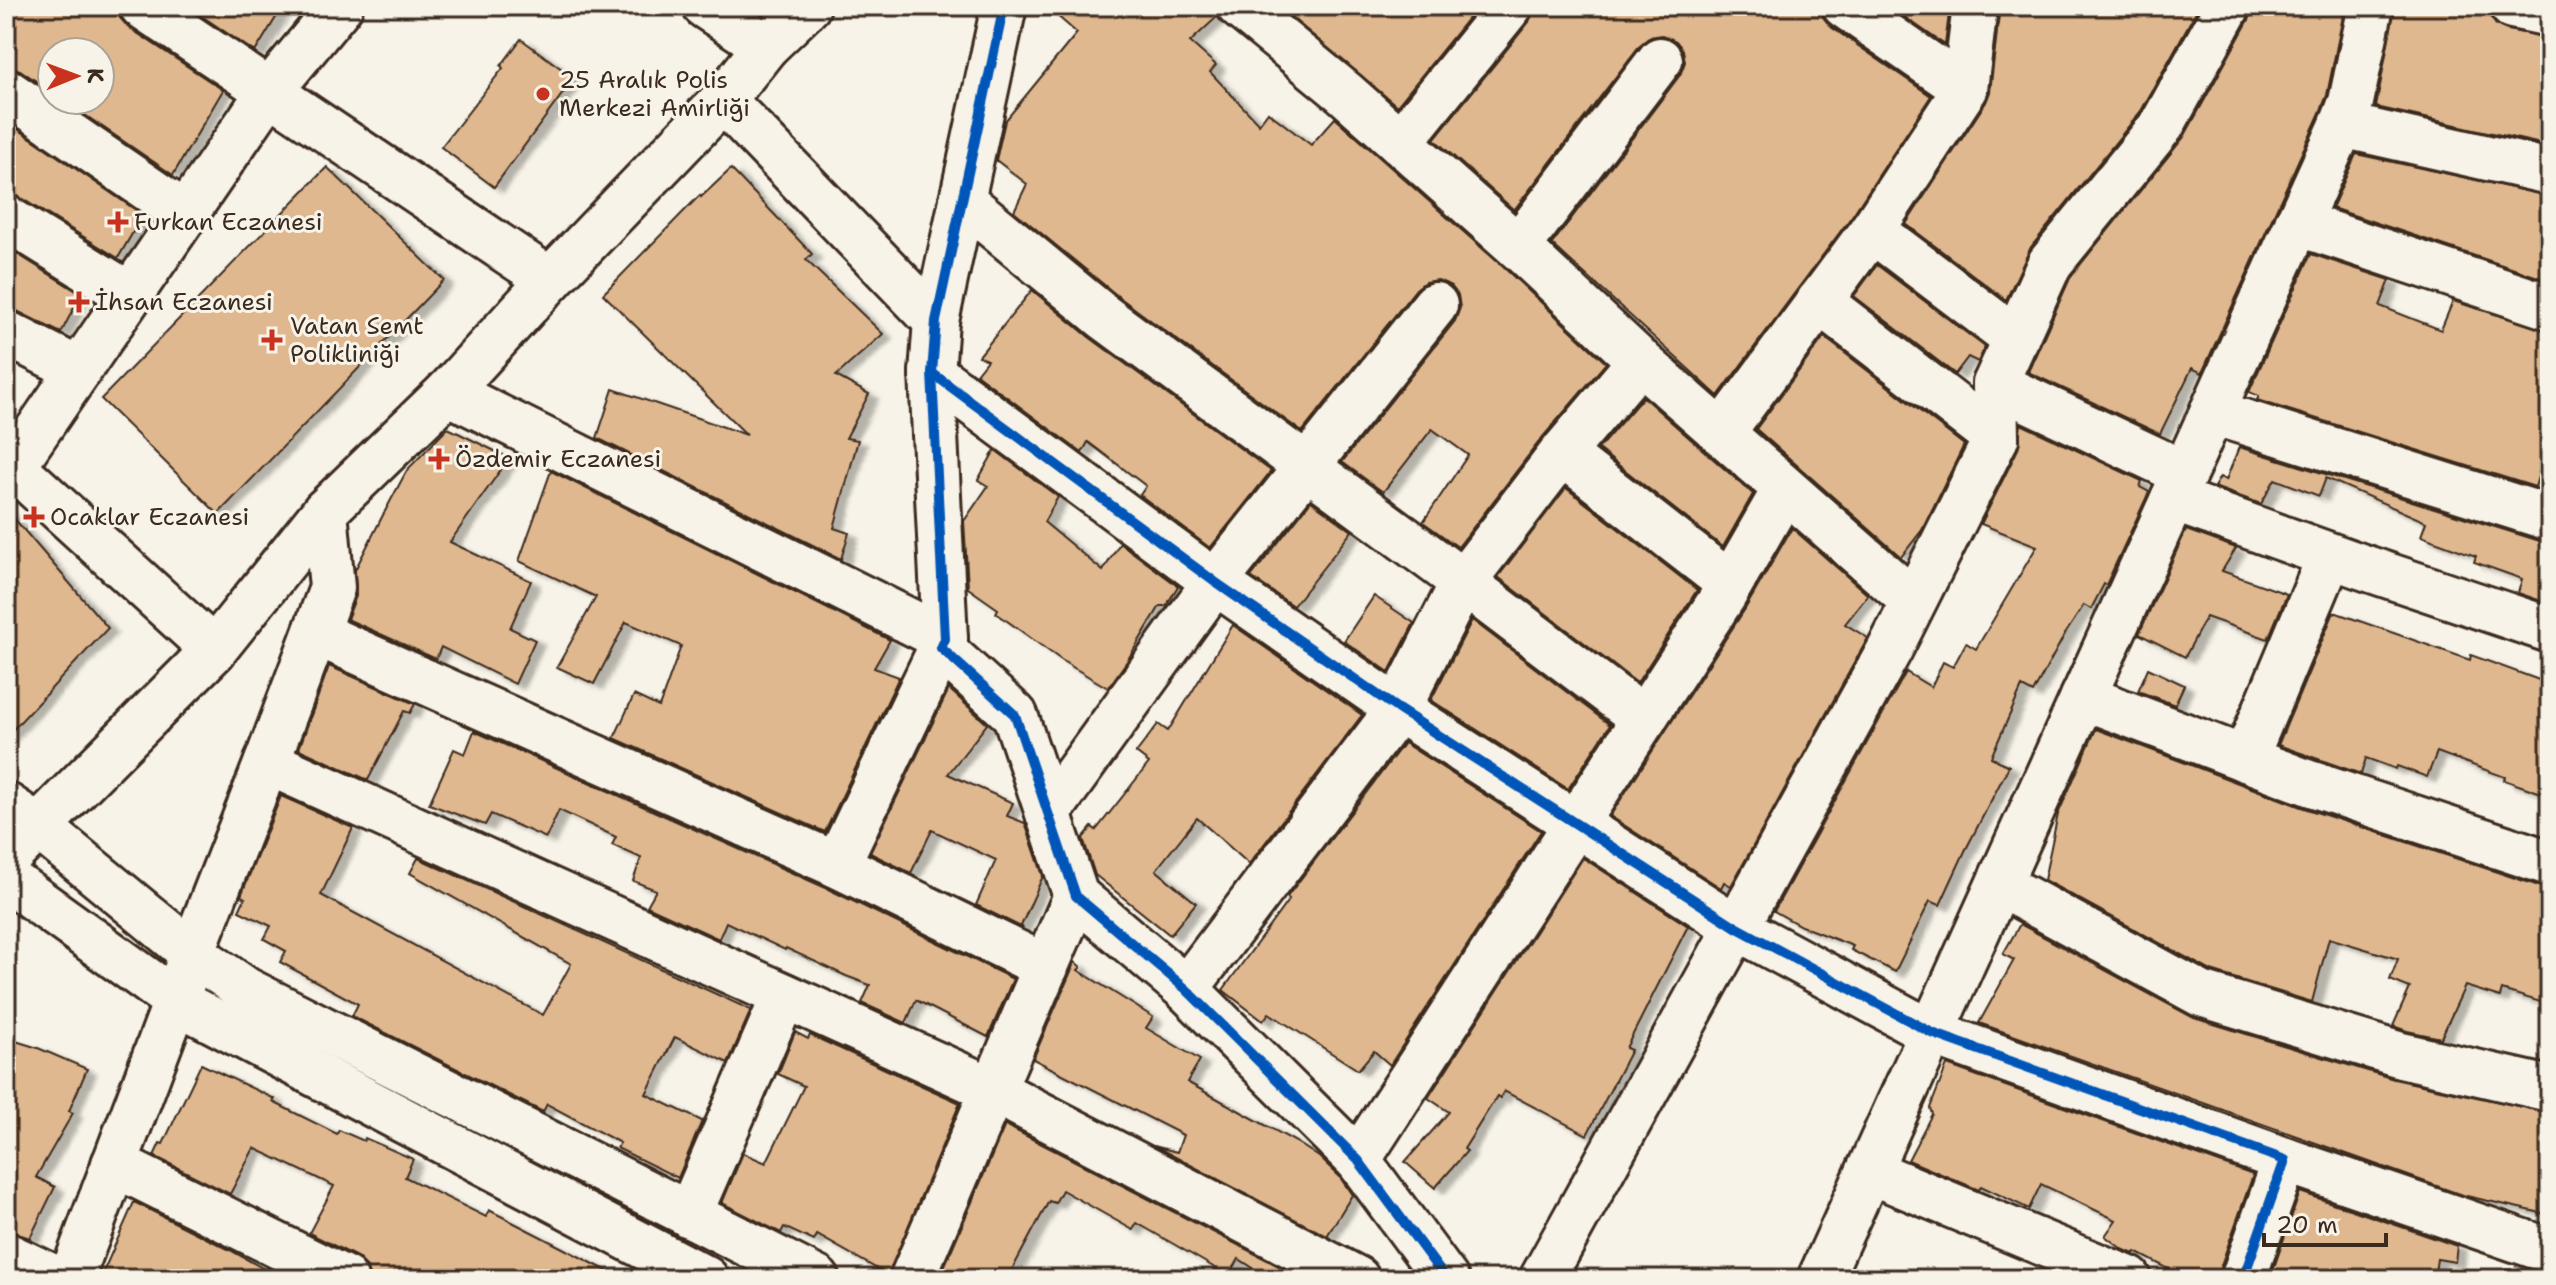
<svg xmlns="http://www.w3.org/2000/svg" width="2556" height="1285" font-family="'Shantell Sans',sans-serif">
<style>
.building{fill:#e0b890;stroke:#3b2a1e;stroke-width:2;filter:url(#shadow)}
.lines{fill:none;stroke-linecap:round;stroke-linejoin:round}
.minor-casing{stroke:#3b2a1e;stroke-width:50}
.tertiary-casing{stroke:#3b2a1e;stroke-width:50}
.secondary-casing{stroke:#3b2a1e;stroke-width:50}
.minor{stroke:#f7f3e8;stroke-width:44}
.tertiary{stroke:#f7f3e8;stroke-width:44}
.secondary{stroke:#f7f3e8;stroke-width:44}
.cycleway-casing{stroke:#f7f3e8;stroke-width:15}
.cycleway{stroke:#0057b8;stroke-width:10}
.poi-dot{fill:#c8321e;stroke:#f7f3e8;stroke-width:3}
.labels{text-anchor:middle;stroke-width:6;stroke-linejoin:round;paint-order:stroke}
.poi-label{font-size:24px;fill:#3b2a1e;stroke:#f7f3e8;text-anchor:start}
</style>
<defs>
<filter id="shadow"><feDropShadow dx="9" dy="5" stdDeviation="2" flood-color="#0004"/></filter>
</defs>
<rect width="100%" height="100%" fill="#f7f3e8"/>
<filter id="ink" filterUnits="userSpaceOnUse"><feTurbulence type="fractalNoise" baseFrequency=".0125" numOctaves="2"/><feDisplacementMap in="SourceGraphic" scale="16" xChannelSelector="R" yChannelSelector="G"/><feConvolveMatrix kernelMatrix="1 2 1 2 8 2 1 2 1" color-interpolation-filters="sRGB"/></filter>
<g filter="url(#ink)">
<g class="building">
<polygon points="6,6 117,6 120,18 128,27 223,90 173,175 63,100 100,100 100,52 52,52 52,92 20,70 6,66"/>
<polygon points="187,6 283,6 255,52"/>
<polygon points="1046,6 1215,6 1217,17 1190,42 1216,65 1210,72 1259,124 1268,112 1311,145 1335,118 1501,265 1606,363 1542,438 1458,547 1423,522 1468,455 1432,429 1383,492 1342,462 1455,321 1460,308 1458,295 1451,286 1438,280 1425,282 1416,289 1302,432 1119,297 1014,211 1027,184 996,160 1005,121 1077,33"/>
<polygon points="1278,6 1478,6 1397,106"/>
<polygon points="1534,6 1820,6 1823,17 1831,27 1931,96 1852,216 1718,396 1552,244 1680,75 1685,62 1683,50 1676,41 1662,35 1650,37 1640,45 1514,210 1434,139 1529,22"/>
<polygon points="1889,6 1950,6 1945,45"/>
<polygon points="2000,6 2199,6 2141,111 2031,247 2006,300 1906,224 1986,102 1990,92"/>
<polygon points="2253,6 2345,6 2327,95 2319,115 2202,373 2192,368 2160,434 2028,372 2071,276 2184,137 2250,18"/>
<polygon points="2395,6 2488,6 2489,14 2496,25 2507,30 2550,38 2550,146 2376,107"/>
<polygon points="521,39 574,78 494,187 441,147 503,68 501,66"/>
<polygon points="6,121 143,215 118,258 19,197 6,193"/>
<polygon points="2356,154 2550,196 2550,281 2332,208"/>
<polygon points="327,167 444,280 218,514 101,399"/>
<polygon points="731,169 812,254 806,260 883,334 836,376 869,394 846,438 858,440 834,528 849,533 841,559 597,438 613,389 747,435 603,294 700,195 701,197"/>
<polygon points="6,247 81,294 61,333 17,311 6,308"/>
<polygon points="2311,254 2390,280 2380,306 2441,330 2453,301 2550,331 2550,436 2535,487 2257,400 2259,396 2249,392"/>
<polygon points="1877,265 1985,347 1978,362 1968,357 1955,374 1854,296"/>
<polygon points="1032,290 1089,337 1271,471 1210,548 1140,495 1146,486 1088,442 1082,453 976,374 987,360 979,356"/>
<polygon points="1824,337 1964,445 1922,530 1901,557 1756,429"/>
<polygon points="1643,397 1753,494 1723,547 1598,449"/>
<polygon points="2021,424 2142,481 2140,487 2149,492 2106,585 2104,584 2091,609 2084,605 2065,634 2033,693 2022,687 1991,757 2009,766 1965,851 1940,905 1930,901 1895,972 1851,950 1853,946 1801,926 1774,911 1906,672 1931,687 1943,662 1953,667 1966,643 1976,649 2037,546 1981,524 2018,449"/>
<polygon points="448,428 509,458 450,542 531,581 510,628 535,640 515,684 441,647 436,659 347,619 356,596 355,570 383,515 407,470"/>
<polygon points="2239,447 2543,542 2550,542 2550,604 2518,593 2522,579 2474,562 2476,556 2421,536 2426,522 2326,478 2319,496 2275,479 2261,504 2214,487 2220,477 2226,480"/>
<polygon points="995,450 1058,497 1044,522 1103,571 1120,543 1178,586 1166,606 1160,606 1127,661 1108,688 1064,662 996,613 998,609 968,588 964,521 988,486 978,480"/>
<polygon points="551,471 890,640 874,668 899,677 825,832 614,738 634,695 659,707 681,646 626,622 594,684 557,667 596,597 519,561"/>
<polygon points="1566,488 1697,590 1637,683 1498,577"/>
<polygon points="1311,501 1352,531 1293,606 1251,577"/>
<polygon points="6,509 108,628 6,737"/>
<polygon points="1792,528 1868,595 1845,624 1868,638 1731,886 1724,882 1721,888 1610,816 1745,609"/>
<polygon points="2186,530 2236,548 2222,571 2287,594 2268,639 2206,617 2185,657 2139,634"/>
<polygon points="1374,596 1414,623 1389,672 1344,641"/>
<polygon points="2334,612 2470,660 2471,655 2550,684 2550,796 2504,780 2505,777 2437,752 2427,777 2397,766 2396,769 2366,758 2361,774 2278,745"/>
<polygon points="1472,620 1610,725 1568,789 1431,700"/>
<polygon points="1233,625 1362,715 1249,864 1197,818 1156,870 1196,903 1170,935 1095,875 1083,838 1092,827 1096,830 1149,763 1136,753 1158,724 1168,731"/>
<polygon points="329,666 415,704 410,713 404,711 368,780 299,749"/>
<polygon points="2148,668 2184,685 2175,705 2138,691"/>
<polygon points="949,689 987,724 948,774 1013,803 1007,816 1025,823 1043,876 1021,926 1023,928 976,905 996,860 932,830 911,873 870,853"/>
<polygon points="2096,729 2301,807 2542,887 2550,887 2550,1005 2502,990 2500,997 2465,986 2441,1038 2407,1031 2393,1026 2410,988 2390,980 2398,959 2329,938 2312,1002 2211,971 2044,880 2058,814"/>
<polygon points="474,731 826,888 1013,979 988,1037 916,1000 906,1023 862,1003 870,985 846,976 786,948 785,950 726,922 719,939 647,906 656,890 633,881 641,858 612,845 616,837 559,810 546,838 491,814 485,825 429,804 454,749 465,754"/>
<polygon points="1404,743 1541,831 1390,1065 1374,1051 1358,1070 1269,1013 1263,1021 1223,990 1289,899 1287,897"/>
<polygon points="281,796 353,828 321,895 543,1015 571,964 410,873 418,858 751,1010 728,1063 675,1037 646,1094 702,1121 678,1178 617,1148 620,1143 547,1104 543,1112 352,1016 358,1004 280,962 286,951 264,939 271,926 239,911 245,898 241,896"/>
<polygon points="1583,858 1688,926 1626,1048 1631,1050 1587,1135 1504,1091 1500,1098 1497,1096 1464,1149 1467,1151 1435,1188 1405,1162 1449,1112 1428,1098"/>
<polygon points="2020,924 2194,1018 2394,1079 2550,1113 2550,1215 2462,1195 1979,1023 2014,960 2003,954"/>
<polygon points="1075,962 1081,967 1078,970 1153,1017 1146,1028 1200,1060 1187,1082 1296,1142 1319,1157 1339,1176 1352,1195 1327,1236 1154,1146 1177,1152 1183,1135 1033,1059"/>
<polygon points="795,1032 808,1039 810,1035 960,1103 888,1275 817,1235 814,1241 784,1227 781,1233 722,1203 743,1153 766,1163 804,1086 778,1074"/>
<polygon points="6,1038 38,1048 87,1069 69,1111 73,1113 36,1177 55,1187 30,1238 6,1230"/>
<polygon points="201,1064 275,1099 273,1102 337,1134 339,1130 364,1141 365,1138 413,1159 405,1177 486,1217 489,1210 623,1279 370,1279 366,1266 357,1257 309,1233 334,1186 254,1148 230,1194 154,1156 160,1143 163,1144"/>
<polygon points="1947,1065 2253,1175 2219,1271 2219,1279 2188,1279 2136,1252 2134,1254 2122,1249 2105,1236 2116,1220 2041,1184 2029,1209 1981,1186 1979,1190 1908,1160 1932,1114 1930,1108"/>
<polygon points="1005,1125 1298,1276 1296,1279 1270,1279 1239,1259 1229,1276 1137,1223 1133,1230 1062,1190 1055,1203 1049,1201 1007,1279 939,1279"/>
<polygon points="2300,1192 2457,1246 2455,1262 2437,1259 2434,1279 2270,1279"/>
<polygon points="134,1202 230,1250 282,1279 100,1279"/>
</g>
<g class="lines">
<g class="minor-casing">
<g id="minor">
<polyline points="142,6 550,280"/>
<polyline points="705,6 766,46"/>
<polyline points="1004,6 936,321 932,373 945,639 941,648 1015,715 1076,896 1186,989 1358,1160 1446,1279"/>
<polyline points="1239,6 1345,93 1518,247 1640,361 1913,601"/>
<polyline points="1845,6 1965,89"/>
<polyline points="2512,6 2550,14"/>
<polyline points="6,91 185,214"/>
<polyline points="723,100 936,321"/>
<polyline points="2342,125 2550,172"/>
<polyline points="1400,142 1510,6"/>
<polyline points="962,200 1104,317 1463,582 1644,719"/>
<polyline points="6,218 130,295"/>
<polyline points="2297,223 2550,307"/>
<polyline points="1872,230 2016,339"/>
<polyline points="1518,247 1660,60"/>
<polyline points="1819,301 1996,438"/>
<polyline points="6,333 79,370"/>
<polyline points="932,373 1215,582 1398,709 1736,927 1932,1033 2285,1160 2243,1279"/>
<polyline points="1995,384 2184,473"/>
<polyline points="448,392 945,639"/>
<polyline points="2212,412 2550,518"/>
<polyline points="1722,433 1872,230 1965,89 1975,6"/>
<polyline points="1562,453 1730,584"/>
<polyline points="6,460 214,650"/>
<polyline points="14,465 269,92 340,6"/>
<polyline points="2173,499 2360,566 2550,630"/>
<polyline points="316,633 837,865 1046,967"/>
<polyline points="2083,697 2309,783 2550,863"/>
<polyline points="2245,759 2330,556"/>
<polyline points="267,762 993,1090 1357,1279"/>
<polyline points="1048,813 1215,582 1435,305"/>
<polyline points="837,865 941,648"/>
<polyline points="1999,884 2201,994 2401,1055 2550,1089"/>
<polyline points="1186,989 1398,709 1463,582 1562,453 1640,361"/>
<polyline points="1358,1160 1724,595 1785,489"/>
<polyline points="2285,1160 2550,1251"/>
<polyline points="114,1164 345,1279"/>
<polyline points="1869,1171 2129,1279"/>
<polyline points="689,1215 784,996"/>
<polyline points="6,1255 57,1279"/>
<polyline points="912,1279 1076,896"/>
<polyline points="1542,1279 1890,649 1996,438 1995,384 2050,263 2162,125 2228,6"/>
<polyline points="1820,1279 2342,125 2351,102 2371,6"/>
</g>
</g>
<g class="tertiary-casing">
<g id="tertiary">
<polyline points="6,859 214,650 325,511 448,392 550,280 723,100 766,46 808,6"/>
<polyline points="71,1279 176,1001 192,953 267,762 332,588 325,511"/>
</g>
</g>
<g class="secondary-casing">
<g id="secondary">
<polyline points="6,805 39,827 192,953 246,990 817,1279"/>
<polyline points="6,878 176,1001 706,1279"/>
</g>
</g>
<use href="#minor" class="minor"/>
<use href="#tertiary" class="tertiary"/>
<use href="#secondary" class="secondary"/>
<g class="cycleway-casing">
<g id="cycleway">
<polyline points="1004,6 936,321 932,373 945,639 941,648 1015,715 1076,896 1186,989 1358,1160 1446,1279"/>
<polyline points="932,373 1215,582 1398,709 1736,927 1932,1033 2285,1160 2243,1279"/>
</g>
</g>
<use href="#cycleway" class="cycleway"/>
</g>
</g>
<g class="poi-dot">
<circle cx="543" cy="94" r="8"/>
<path d="M114 210h8v8h8v8h-8v8h-8v-8h-8v-8h8z"/>
<path d="M75 290h8v8h8v8h-8v8h-8v-8h-8v-8h8z"/>
<path d="M268 328h8v8h8v8h-8v8h-8v-8h-8v-8h8z"/>
<path d="M435 447h8v8h8v8h-8v8h-8v-8h-8v-8h8z"/>
<path d="M30 505h8v8h8v8h-8v8h-8v-8h-8v-8h8z"/>
</g>
<g class="labels">
<g class="poi-label">
<text x="559" y="88">25 Aralık Polis<tspan x="559" dy="28">Merkezi Amirliği</tspan></text>
<text x="134" y="230">Furkan Eczanesi</text>
<text x="95" y="310">İhsan Eczanesi</text>
<text x="290" y="334">Vatan Semt<tspan x="290" dy="28">Polikliniği</tspan></text>
<text x="455" y="467">Özdemir Eczanesi</text>
<text x="50" y="525">Ocaklar Eczanesi</text>
</g>
</g>
<rect width="2556" height="1285" fill="none" stroke="#f7f3e8" stroke-width="32"/>
<rect x="16" y="16" width="2524" height="1253" fill="none" stroke="#3b2a1e" stroke-width="3" filter="url(#ink)"/>
<g transform="translate(76 76) rotate(89)"><circle r="38" fill="#f7f3e8" stroke="#aca397" stroke-width="2"/>
<path d="M0-6L14 30L0 20L-14 30Z" fill="#c8321e"/>
<text y="-12" font-size="22" font-weight="bold" text-anchor="middle" fill="#3b2a1e">K</text>
</g>
<path d="M2264 1233v12h122v-12" fill="none" stroke="#3b2a1e" stroke-width="4"/>
<text x="2276" y="1233" font-size="24" fill="#3b2a1e" stroke="#f7f3e8" stroke-width="6" paint-order="stroke">20 m</text>
</svg>
